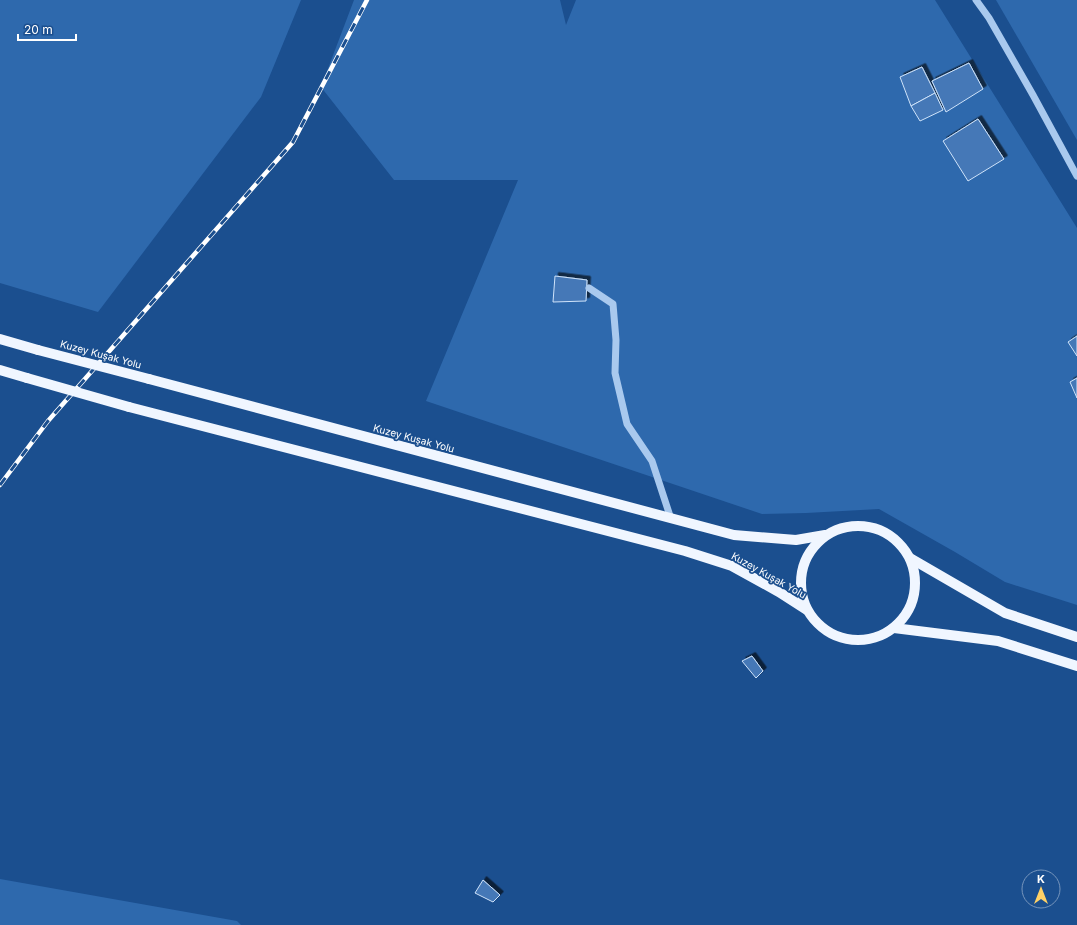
<svg xmlns="http://www.w3.org/2000/svg" width="1077" height="925" font-family="Inter,sans-serif">
<defs>
<filter id="shadow"><feDropShadow dx="3.5" dy="-3.5" stdDeviation="0" flood-color="#0009"/></filter>
</defs>
<rect width="100%" height="100%" fill="#1b4f8f"/>
<g fill="#2e69ad">
<path d="M0,0H301L261,97L98,312L0,283Z"/>
<path d="M354,0H560L566,25L576,0H935L1077,228V605L1005,582L955,552L879,509L806,513L762,514L426,401L518,180H394L321,87Z"/>
<path d="M996,0H1077V140Z"/>
<path d="M0,879L237,921L241,925H0Z"/>
</g>
<g fill="#4478b7" stroke="#cfe3fa" filter="url(#shadow)">
<path d="M969,63L983,89L946,112L932,81Z"/>
<path d="M922,67L935,93L911,106L900,77Z"/>
<path d="M935,93L943,110L920,121L911,106Z"/>
<path d="M978,119L1004,159L968,181L943,141Z"/>
<path d="M555,276L587,280L586,301L553,302Z"/>
<path d="M1077,336V356L1068,342Z"/>
<path d="M1077,378V398L1070,382Z"/>
<path d="M752,656L763,671L756,678L742,661Z"/>
<path d="M483,880L500,895L493,902L475,893Z"/>
</g>
<g fill="none" stroke-linecap="round" stroke-linejoin="round">
<g stroke="#a9c9ee" stroke-width="7">
<path d="M976,0L989,18L1033,95L1077,176"/>
<path d="M589,288L613,304L616,340L615,373L627,424L652,461L671,519"/>
</g>
<g stroke="#f0f6ff" stroke-width="10">
<path d="M0,339L38,350"/>
<path d="M0,370L27,378"/>
<path d="M149,379L734,535L796,540L825,535"/>
<path d="M129,407L685,551L732,566L779,592L807,610"/>
<circle cx="858" cy="583" r="57"/>
<path d="M910,558L1005,613L1077,637"/>
<path d="M894,628L998,641L1077,666"/>
</g>
<defs>
<path id="rail" d="M0,485L48,421L293,142L367,0"/>
</defs>
<use href="#rail" stroke="#fff" stroke-width="4.5"/>
<use href="#rail" stroke="#1b4f8f" stroke-width="3" stroke-dasharray="9" stroke-linecap="butt"/>
<g stroke="#f0f6ff" stroke-width="10">
<path d="M38,350L149,379"/>
<path d="M27,378L129,407"/>
</g>
</g>
<g text-anchor="middle" dominant-baseline="central" stroke-width="3.5" stroke-linejoin="round" paint-order="stroke">
<g font-size="10" fill="#fff" stroke="#1b4f8f">
<text transform="translate(101 354) rotate(15)">Kuzey Kuşak Yolu</text>
<text transform="translate(414 438) rotate(15)">Kuzey Kuşak Yolu</text>
<text transform="translate(769 575) rotate(29)">Kuzey Kuşak Yolu</text>
</g>
</g>
<g transform="translate(1041 889)"><circle r="19" fill="#1b4f8f" stroke="#7695bc"/>
<path d="M0-3L7 15L0 10L-7 15Z" fill="#ffd166"/>
<text y="-6" font-size="11" font-weight="bold" text-anchor="middle" fill="#ffffff">K</text>
</g>
<path d="M18 34v6h58v-6" fill="none" stroke="#ffffff" stroke-width="2"/>
<text x="24" y="34" font-size="12" fill="#ffffff" stroke="#1b4f8f" stroke-width="3" paint-order="stroke">20 m</text>
</svg>
